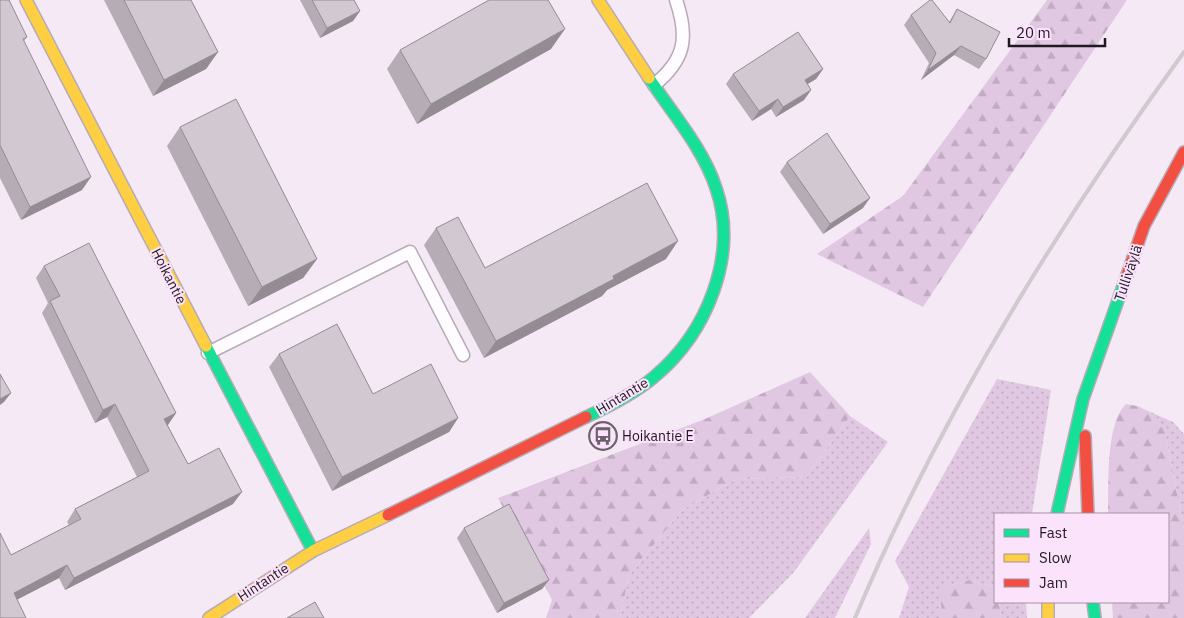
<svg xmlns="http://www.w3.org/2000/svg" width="1184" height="618" font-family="'IBM Plex Sans',sans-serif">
<defs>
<pattern id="grass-dots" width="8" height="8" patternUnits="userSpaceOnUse" patternTransform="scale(1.25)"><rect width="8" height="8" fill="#e1c8e2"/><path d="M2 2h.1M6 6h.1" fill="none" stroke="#c1abc2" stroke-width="1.8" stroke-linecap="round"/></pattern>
<pattern id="forest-firs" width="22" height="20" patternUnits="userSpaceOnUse" patternTransform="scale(1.25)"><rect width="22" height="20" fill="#e1c8e2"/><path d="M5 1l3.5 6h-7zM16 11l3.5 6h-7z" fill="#c1abc2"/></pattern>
</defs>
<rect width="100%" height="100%" fill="#f5e9f5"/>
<g fill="url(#grass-dots)">
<path d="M997,379L1051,390L1032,514H995V587L969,580L941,588L942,618H899L909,587L895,561Z"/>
<path d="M1137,406L1173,422L1184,434V529L1165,433Z"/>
<path d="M850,416L888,442L794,572L749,618H620L629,575L682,510L736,479L806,477Z"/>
<path d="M869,528L871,544L835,618H805Z"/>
<path d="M999,602H1026L1027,618H1001Z"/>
</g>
<g fill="url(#forest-firs)">
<path d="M1047,0H1127L923,307L817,254L903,196Z"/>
<path d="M810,372L850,416L806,477L736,479L682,510L629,575L620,618H546L552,600L498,498L705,419Z"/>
<path d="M1126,404L1137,406L1156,416L1165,433L1184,529V618H1113L1112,602H1168V514H1108C1109,486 1105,424 1126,404Z"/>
<path d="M969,580L995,587V602H999L1001,618H942L940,588Z"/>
</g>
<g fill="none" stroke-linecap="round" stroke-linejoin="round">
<defs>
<g id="lane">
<path d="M654,85C685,60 689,38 676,0"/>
<path d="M208,353L410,252L463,355"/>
</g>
<g id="fast">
<path d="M206,346L313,551"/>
<path d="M586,417C610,406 634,394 654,377C707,333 739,255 716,188C703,148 672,113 649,78"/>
<path d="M1057,514L1083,399L1127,275"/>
<path d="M1093,602L1095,618"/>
</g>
<g id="slow">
<path d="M26,0L206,346"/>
<path d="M598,0L649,78"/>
<path d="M1048,602V618"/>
<path d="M209,618L313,551L388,515"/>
</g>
<g id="jam">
<path d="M1127,275L1144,226L1184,152"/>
<path d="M1085,436L1088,514"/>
<path d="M388,515L586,417"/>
</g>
</defs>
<use href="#lane" stroke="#b6acb6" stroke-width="15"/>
<use href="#fast" stroke="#b6acb6" stroke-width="14"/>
<use href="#slow" stroke="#b6acb6" stroke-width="14"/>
<use href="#jam" stroke="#b6acb6" stroke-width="14"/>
<use href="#lane" stroke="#fefcfe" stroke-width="12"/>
<use href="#fast" stroke="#16e098" stroke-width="11"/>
<use href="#slow" stroke="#ffcf43" stroke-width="11"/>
<use href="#jam" stroke="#f24e42" stroke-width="11"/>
<path stroke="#cecace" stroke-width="4" d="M855,618C940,416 1055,229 1184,52"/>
</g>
<g fill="#b5acb5">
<path d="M0,0L27,37L24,41L82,190L21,220L0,178Z"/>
<path d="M104,0H191L218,52L206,69L153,96Z"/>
<path d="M300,0H354L360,11L353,21L320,38Z"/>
<path d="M957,9L986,59L979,69L954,55L921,80L929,63L904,25L911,15L949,22Z"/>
<path d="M551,49L417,124L387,69L400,50Z"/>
<path d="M823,69L816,79L807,84L811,90L804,100L776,117L771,109L752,121L726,84L733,74Z"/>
<path d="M180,127L317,259L303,278L248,306L167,146Z"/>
<path d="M787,162L863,208L823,234L780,172Z"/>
<path d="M436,228L485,268L666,259L607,290L602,296L484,358L424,245Z"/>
<path d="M44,266L176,413L167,425L188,464L233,504L65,590L59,578L17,599L0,618L11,555L69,525L67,522L75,509L137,477L107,417L95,423L42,313L48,303L36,278Z"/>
<path d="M279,354L373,394L458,418L449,432L332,491L269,367Z"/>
<path d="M464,528L549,580L542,589L497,613L457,538Z"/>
</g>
<g fill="#938c93">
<path d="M360,11L353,21L320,38L327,28Z"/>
<path d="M565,29L551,49L417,124L431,104Z"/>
<path d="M961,46L954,55L921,80L928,70Z"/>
<path d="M218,52L206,69L153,96L164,80Z"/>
<path d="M823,69L816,79L798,90L805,80Z"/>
<path d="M811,90L804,100L776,117L783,107Z"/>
<path d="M778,99L771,109L752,121L759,111Z"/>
<path d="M91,177L82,190L21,220L30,207Z"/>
<path d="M870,198L863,208L823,234L830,224Z"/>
<path d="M678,241L666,259L607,290L602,296L484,358L496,341L613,276Z"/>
<path d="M317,259L303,278L248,306L262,287Z"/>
<path d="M11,393L4,402L0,405V399Z"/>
<path d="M115,404L107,417L95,423L103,410Z"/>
<path d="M176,413L168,425L155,432L164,419Z"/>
<path d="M458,418L449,432L332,491L342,477Z"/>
<path d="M242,492L233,504L65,590L74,578Z"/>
<path d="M67,565L59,578L5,606L14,593Z"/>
<path d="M549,580L542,589L497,613L504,603Z"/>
</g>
<g fill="#d2c8d2" stroke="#938c93">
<path d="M0,0H9L27,37L23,39L91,177L30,207L0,145Z"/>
<path d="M124,0H191L218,52L164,80Z"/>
<path d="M312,0H354L360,11L327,28Z"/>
<path d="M489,0H548L565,29L431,104L400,50Z"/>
<path d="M930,0H932L950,23L957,9L1000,32L986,59L961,46L928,70L936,53L911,15Z"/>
<path d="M798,32L823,69L805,80L811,90L783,107L778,99L759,111L733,74Z"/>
<path d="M236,99L317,259L262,287L180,127Z"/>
<path d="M827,133L870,198L830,224L787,162Z"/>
<path d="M647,183L678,241L613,276L614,279L496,341L436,228L458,217L485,268Z"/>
<path d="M89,243L176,413L164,419L188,464L219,448L242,492L74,578L67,565L14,593L26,618H0V533L11,555L81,519L75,509L149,471L115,404L103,410L50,301L60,296L44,266Z"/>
<path d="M337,324L373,394L431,364L458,418L342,477L279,354Z"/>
<path d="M0,374L11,393L0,399Z"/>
<path d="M509,504L549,580L504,603L464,528Z"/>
<path d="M315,602L324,618H287Z"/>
</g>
<defs>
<symbol id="bus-ring" viewBox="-11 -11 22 22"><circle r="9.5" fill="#fae3fb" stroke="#6b626b" stroke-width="1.5"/><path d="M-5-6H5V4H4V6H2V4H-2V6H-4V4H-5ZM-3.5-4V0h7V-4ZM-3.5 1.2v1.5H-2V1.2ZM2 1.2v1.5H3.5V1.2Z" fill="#6b626b"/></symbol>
</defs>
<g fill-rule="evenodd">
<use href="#bus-ring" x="587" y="420" width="32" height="32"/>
</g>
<g text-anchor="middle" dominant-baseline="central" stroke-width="4" stroke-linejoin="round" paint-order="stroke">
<g font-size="14" fill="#211921" stroke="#fae3fb">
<text transform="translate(1128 273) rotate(-71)">Tulliväylä</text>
<text transform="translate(169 276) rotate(63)">Hoikantie</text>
<text transform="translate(622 396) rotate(-31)">Hintantie</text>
<text transform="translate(263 582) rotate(-33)">Hintantie</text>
</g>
<g font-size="14" fill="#211921" stroke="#fae3fb" text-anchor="start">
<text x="622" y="436">Hoikantie E</text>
</g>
</g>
<rect x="994" y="513" width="175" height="90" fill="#fae3fb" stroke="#a392a4"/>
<rect x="1004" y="529" width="25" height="8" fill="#16e098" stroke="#a392a4"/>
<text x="1039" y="538" font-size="15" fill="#211921">Fast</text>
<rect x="1004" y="554" width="25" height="8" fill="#ffcf43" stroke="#a392a4"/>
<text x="1039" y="563" font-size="15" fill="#211921">Slow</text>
<rect x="1004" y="579" width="25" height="8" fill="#f24e42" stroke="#a392a4"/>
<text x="1039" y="588" font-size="15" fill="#211921">Jam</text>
<path d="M1009 38v8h96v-8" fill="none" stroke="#211921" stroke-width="2.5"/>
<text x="1016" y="38" font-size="15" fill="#211921" stroke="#fae3fb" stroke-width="4" paint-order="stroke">20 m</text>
</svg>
